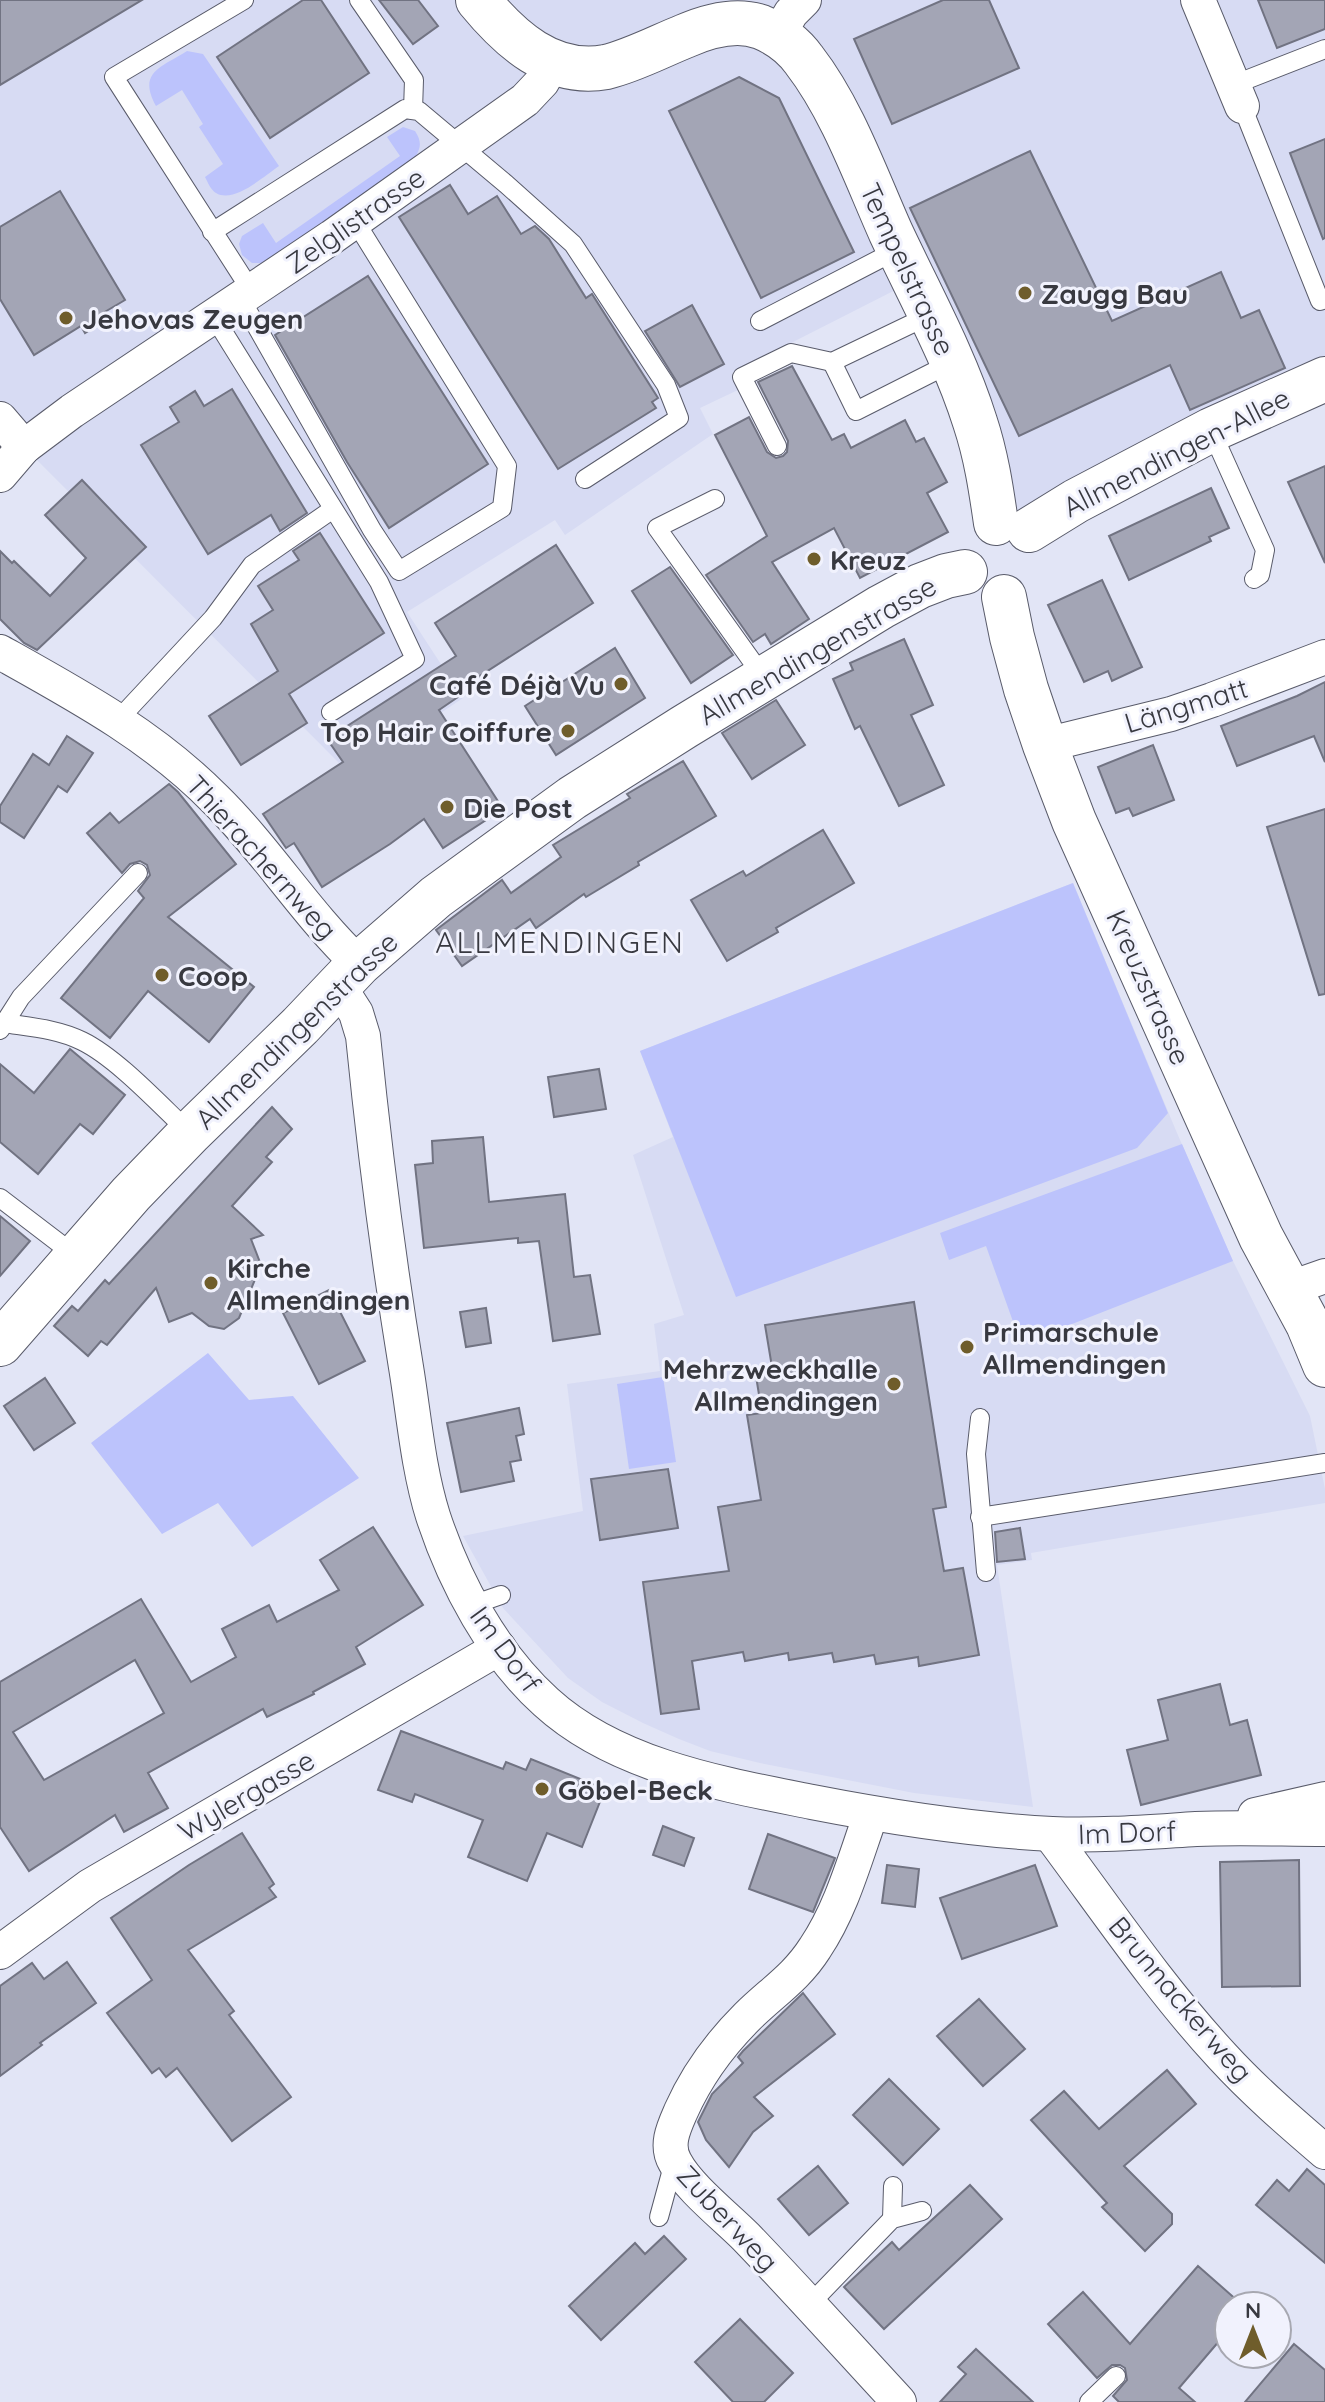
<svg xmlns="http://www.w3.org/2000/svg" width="1325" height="2402" font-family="Quicksand,sans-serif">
<rect width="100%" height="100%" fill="#e2e5f6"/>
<g fill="#d7dbf3">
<path d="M0,0H1325V379L1021,523L913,281L732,373L740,389L700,408L713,434L565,535L555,520L407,612L463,698L350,774L24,447L0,426Z"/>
<path d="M1073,883L1177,1133L1233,1261L1310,1416L1325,1489V1503L1031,1553L1032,1560L997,1565L1033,1807L914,1793L760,1763L710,1751L679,1739L643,1723L602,1702L568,1678L503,1608L463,1536L583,1511L567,1384L660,1371L654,1324L684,1315L633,1155L673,1137L640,1051Z"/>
</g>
<g fill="#bcc3fc">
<path d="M187,51L203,54L279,166C264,176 234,204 216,193C211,190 208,183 205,177L223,164L199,127L203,124L182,90L156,106C137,72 162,67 187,51Z"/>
<path d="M403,127L415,131C423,143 420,149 414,160L263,263H252L242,255L239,244L242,236L263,223L276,243L400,156L387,137Z"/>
<path d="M1073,883L1168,1113L1137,1148L736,1297L640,1051Z"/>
<path d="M1182,1144L1233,1261L1021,1344L986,1246L949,1260L940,1233Z"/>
<path d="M208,1353L249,1400L293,1396L359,1478L252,1547L218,1503L162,1534L91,1443Z"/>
<path d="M663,1377L676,1462L629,1469L617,1384Z"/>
</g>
<g fill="#a3a5b5" stroke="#717382" stroke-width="2" fill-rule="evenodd">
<path d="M0,0H142L0,85Z"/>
<path d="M303,0H321L369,73L270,138L217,57Z"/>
<path d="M379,0H418L438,26L413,44Z"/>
<path d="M943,0H989L1019,68L892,124L854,39Z"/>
<path d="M1258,0H1325V29L1277,48Z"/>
<path d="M739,77L779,98L854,252L761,298L669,111Z"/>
<path d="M1325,139V238L1323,239L1290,153Z"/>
<path d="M1030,151L1112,321L1221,272L1241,318L1259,310L1285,368L1190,410L1170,365L1019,436L910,208Z"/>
<path d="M450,185L468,214L497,196L521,234L535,226L549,239L586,298L592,294L658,398L652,402L656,408L558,469L399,217Z"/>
<path d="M60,191L125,300L103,313L107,319L85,333L81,326L34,355L0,299V227Z"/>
<path d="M368,276L488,464L389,528L347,462L275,335Z"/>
<path d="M692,305L724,364L680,387L645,331Z"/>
<path d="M792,366L832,440L844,434L851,448L905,420L916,442L924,438L947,482L927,493L948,532L860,578L834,528L772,562L809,619L771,644L765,634L753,642L706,575L767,536L715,435L749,417L767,452L776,458L783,456L787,452L788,441L758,382Z"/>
<path d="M232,389L307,513L280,531L271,515L208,554L141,445L179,422L170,407L195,391L204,406Z"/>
<path d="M1325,466V563L1288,482Z"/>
<path d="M82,480L146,547L37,650L24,643L0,619V551L12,563L14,561L50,596L86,558L45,515Z"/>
<path d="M1211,488L1229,528L1209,537L1211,541L1129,580L1109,536Z"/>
<path d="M320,533L384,633L289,694L307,723L241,765L209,716L278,671L251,624L273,610L258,586L299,560L293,551Z"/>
<path d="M556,545L593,603L455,692L458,697L439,710L503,809L443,848L424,819L390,844L322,887L294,843L286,848L263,814L343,762L327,739L456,656L435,623Z"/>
<path d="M670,567L733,655L691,683L632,591Z"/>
<path d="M1102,580L1142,667L1112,681L1108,671L1084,682L1048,605Z"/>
<path d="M904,639L933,705L911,715L944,785L899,806L860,726L855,729L833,679L853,670L850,663Z"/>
<path d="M615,648L645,698L556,755L525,706Z"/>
<path d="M1325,682V762L1314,736L1237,766L1221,726L1297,696Z"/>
<path d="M776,700L805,745L752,779L722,733Z"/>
<path d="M67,736L93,753L67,792L58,786L24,838L0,822V806L33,754L49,765Z"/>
<path d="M1153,745L1174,800L1133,816L1129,808L1116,813L1098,767Z"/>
<path d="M683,761L716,816L638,862L639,865L586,897L584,894L536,928L530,919L462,966L436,930L502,880L511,893L561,857L553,845L630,798L627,794Z"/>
<path d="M169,784L178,792L236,864L168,917L254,987L209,1042L148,991L110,1038L61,998L144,898L138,891L150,875L147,865L140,861L130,864L122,873L87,833L110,813L119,823Z"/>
<path d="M1325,809V994L1319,995L1267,827Z"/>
<path d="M823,830L854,883L776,928L778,932L727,961L691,900L743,871L746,876Z"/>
<path d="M70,1049L125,1095L93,1134L80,1124L38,1174L0,1142V1064L34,1093Z"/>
<path d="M599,1069L606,1109L554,1117L548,1077Z"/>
<path d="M272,1107L292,1129L266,1157L272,1162L232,1206L263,1235L251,1239L261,1265L239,1318L224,1329L209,1326L192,1313L169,1322L156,1288L107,1345L101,1341L88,1356L54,1326L72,1306L78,1311L105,1280L109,1284Z"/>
<path d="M483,1137L489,1202L565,1194L574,1277L590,1275L600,1334L553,1341L539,1241L518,1243V1238L424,1248L415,1165L433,1163L432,1141Z"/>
<path d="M0,1216L30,1241L0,1276Z"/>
<path d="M329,1290L365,1361L319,1384L283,1313Z"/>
<path d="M914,1302L946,1507L933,1509L944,1571L963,1568L979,1655L919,1666L918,1657L876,1664L874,1655L834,1662L832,1653L789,1660L788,1653L745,1661L743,1652L692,1661L699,1709L661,1714L643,1582L729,1571L718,1507L761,1500L747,1415L762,1413L755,1370L772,1367L765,1325Z"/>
<path d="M486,1308L491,1343L466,1347L460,1312Z"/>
<path d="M45,1378L75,1423L34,1450L4,1406Z"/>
<path d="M519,1408L524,1434L516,1436L521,1460L510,1462L514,1481L461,1492L447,1423Z"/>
<path d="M668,1469L678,1528L600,1540L591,1479Z"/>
<path d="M373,1527L423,1605L356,1647L365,1664L313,1692L314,1694L267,1717L263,1709L148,1773L168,1808L124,1832L115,1815L29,1871L0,1827V1682L141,1599L191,1682L236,1657L222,1629L269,1605L277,1622L339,1590L320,1560ZM135,1660L164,1713L44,1780L13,1732Z"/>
<path d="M1020,1528L1025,1559L997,1562L995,1532Z"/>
<path d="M1220,1684L1230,1725L1247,1720L1261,1775L1141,1805L1127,1750L1168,1740L1158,1700Z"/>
<path d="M401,1731L503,1769L506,1762L526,1770L531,1759L605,1789L582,1847L547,1833L527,1881L468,1857L483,1820L415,1794L412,1802L378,1790Z"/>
<path d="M663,1826L694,1838L684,1866L653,1855Z"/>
<path d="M242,1833L274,1884L269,1888L276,1897L188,1950L234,2011L229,2015L291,2097L232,2141L177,2068L166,2077L159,2068L152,2073L107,2013L152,1980L111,1918L189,1865Z"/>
<path d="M768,1834L835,1858L813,1912L749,1889Z"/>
<path d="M1299,1860L1300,1986L1222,1987L1220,1862Z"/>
<path d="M887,1865L919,1869L915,1907L882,1903Z"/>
<path d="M1035,1865L1057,1926L962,1959L940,1898Z"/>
<path d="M67,1962L96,2003L40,2043L42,2045L0,2076V1986L32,1963L44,1979Z"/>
<path d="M803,1993L835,2034L754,2097L773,2116L753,2132L729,2167L706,2140L698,2122L712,2094L743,2063L738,2057L743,2051Z"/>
<path d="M979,1999L1025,2049L983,2086L937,2036Z"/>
<path d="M1167,2070L1196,2104L1124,2166L1172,2214V2224L1145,2251L1102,2207L1107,2203L1031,2120L1064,2091L1099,2129Z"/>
<path d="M889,2079L939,2129L903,2165L853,2115Z"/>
<path d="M818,2166L848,2203L809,2235L778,2199Z"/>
<path d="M1307,2169L1325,2185V2263L1256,2205L1277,2180L1289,2191Z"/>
<path d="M970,2185L1002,2219L884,2329L844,2287L892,2242L899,2250Z"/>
<path d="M664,2236L686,2259L601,2340L569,2306L635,2243L645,2254Z"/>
<path d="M1198,2266L1239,2302L1235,2306H1229V2313L1218,2326L1226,2333L1179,2388L1195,2402H1119L1113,2396L1127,2380L1125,2368L1120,2365H1112L1097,2378L1048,2324L1083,2292L1130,2344Z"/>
<path d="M740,2319L793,2373L764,2402H733L695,2362Z"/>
<path d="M1294,2344L1325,2370V2402H1245Z"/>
<path d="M976,2349L1033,2402H940L966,2374L958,2367Z"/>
</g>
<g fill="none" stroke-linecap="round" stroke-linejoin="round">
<defs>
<g id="service">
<path d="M244,0L114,77L252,292"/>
<path d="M359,0L414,80L413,110"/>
<path d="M1233,85L1325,49"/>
<path d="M1242,106L1320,301L1325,299"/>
<path d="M212,232L405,109L419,111L506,184L573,244L666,385L679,418L585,479"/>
<path d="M241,299L372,530L399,571L502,508L507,466L355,221"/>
<path d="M214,317L379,582L415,659L331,712"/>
<path d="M760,321L899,249"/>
<path d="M832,362L856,411L951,363"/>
<path d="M1211,430L1265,550L1260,575L1254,579"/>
<path d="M777,446L742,377L791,353L832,362L930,315"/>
<path d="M715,499L657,528L764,678"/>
<path d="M118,720L213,618L252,565L333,509"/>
<path d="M4,1023C30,1027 58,1029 82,1041C117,1058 161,1106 190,1133"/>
<path d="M0,1030L21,997L138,873"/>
<path d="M0,1198L76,1256"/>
<path d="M980,1418L976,1454L986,1572"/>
<path d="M980,1517L1325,1463"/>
<path d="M472,1605L501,1595"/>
<path d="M659,2217L674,2162"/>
<path d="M892,2219L893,2186"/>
<path d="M809,2305L892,2219L922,2211"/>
<path d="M1089,2402L1116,2376"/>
</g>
<g id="minor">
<path d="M1198,0L1242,106"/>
<path d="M778,35L791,13L804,0"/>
<path d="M0,419L24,447"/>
<path d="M0,475L24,447L72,411L332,237L525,100L542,82L554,61"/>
<path d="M0,652C77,695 153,736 215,799C267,850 306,914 359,964"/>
<path d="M1045,745L1171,714L1212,700L1325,657"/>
<path d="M338,985L356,1013L363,1036C374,1146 388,1257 406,1367C414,1416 418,1468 433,1516C455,1583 493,1654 546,1702C616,1766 722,1784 812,1802C889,1817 974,1830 1052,1834C1101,1836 1148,1832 1196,1829C1239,1827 1282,1829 1325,1829"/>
<path d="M1288,1289L1325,1276"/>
<path d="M871,1814C855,1858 842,1908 815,1948C796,1978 771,1993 747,2017C720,2044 697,2075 681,2111C674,2127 665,2145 675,2162C688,2187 725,2216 746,2237C798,2291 848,2347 899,2402"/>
<path d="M1255,1815L1325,1799"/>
<path d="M1050,1834C1106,1909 1159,1988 1222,2056C1254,2091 1290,2122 1325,2152"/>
<path d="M0,1952L90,1886L499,1648"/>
</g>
<g id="tertiary">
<path d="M478,0C510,39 551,77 606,67C632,61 660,46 685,36C708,26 736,18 761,27C778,34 794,46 804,60C842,109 866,177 891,233C920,295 955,358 975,422C986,455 991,488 996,523"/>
<path d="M1029,530L1076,501L1211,430L1325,379"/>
<path d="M1004,597L1012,637L1026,689L1045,745L1074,821L1261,1237L1308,1324L1325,1365"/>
<path d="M0,1344L131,1194L190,1133L300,1026L359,964L436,897L572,798L684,727L881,607L920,586L946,576L965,572"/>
</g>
</defs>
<use href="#service" stroke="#595b6a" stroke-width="20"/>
<use href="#minor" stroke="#595b6a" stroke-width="36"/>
<use href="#tertiary" stroke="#595b6a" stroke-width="46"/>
<use href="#service" stroke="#fff" stroke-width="18"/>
<use href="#minor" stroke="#fff" stroke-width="34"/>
<use href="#tertiary" stroke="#fff" stroke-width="44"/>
</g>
<g fill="#6f5d2b" stroke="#f1f2fd" stroke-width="3">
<circle cx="1025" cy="293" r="8"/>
<circle cx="66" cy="318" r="8"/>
<circle cx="814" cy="559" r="8"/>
<circle cx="621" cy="684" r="8"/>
<circle cx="568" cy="731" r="8"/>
<circle cx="447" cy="807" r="8"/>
<circle cx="162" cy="975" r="8"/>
<circle cx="211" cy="1283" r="8"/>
<circle cx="967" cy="1347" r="8"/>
<circle cx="894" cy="1384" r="8"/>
<circle cx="542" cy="1789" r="8"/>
</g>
<g text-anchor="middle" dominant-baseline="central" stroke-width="6" stroke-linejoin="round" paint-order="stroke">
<g font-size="28" fill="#383940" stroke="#f1f2fd">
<text transform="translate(355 220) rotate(-35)">Zelglistrasse</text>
<text transform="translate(908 269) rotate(65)">Tempelstrasse</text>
<text transform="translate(1176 452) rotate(-27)">Allmendingen-Allee</text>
<text transform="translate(817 650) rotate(-30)">Allmendingenstrasse</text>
<text transform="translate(1186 705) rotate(-17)">Längmatt</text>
<text transform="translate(262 857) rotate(48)">Thierachernweg</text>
<text transform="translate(1149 987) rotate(66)">Kreuzstrasse</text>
<text transform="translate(296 1030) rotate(-44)">Allmendingenstrasse</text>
<text transform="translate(506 1649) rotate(54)">Im Dorf</text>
<text transform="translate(246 1795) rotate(-30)">Wylergasse</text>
<text transform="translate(1127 1832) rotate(-2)">Im Dorf</text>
<text transform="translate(1181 1999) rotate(50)">Brunnackerweg</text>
<text transform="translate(728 2218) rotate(47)">Zuberweg</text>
</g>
<g font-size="28" font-weight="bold" fill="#383940" stroke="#f1f2fd" text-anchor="start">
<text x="1041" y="293">Zaugg Bau</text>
<text x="82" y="318">Jehovas Zeugen</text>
<text x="830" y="559">Kreuz</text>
<text x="605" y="684" text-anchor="end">Café Déjà Vu</text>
<text x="552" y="731" text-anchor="end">Top Hair Coiffure</text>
<text x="463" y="807">Die Post</text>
<text x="178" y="975">Coop</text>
<text x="227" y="1267">Kirche<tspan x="227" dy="32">Allmendingen</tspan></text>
<text x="983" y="1331">Primarschule<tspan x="983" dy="32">Allmendingen</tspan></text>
<text x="878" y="1368" text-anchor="end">Mehrzweckhalle<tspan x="878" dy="32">Allmendingen</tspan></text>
<text x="558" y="1789">Göbel-Beck</text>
</g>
<g font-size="30" letter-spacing="2" fill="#383940" stroke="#f1f2fd">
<text x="560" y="942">ALLMENDINGEN</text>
</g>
</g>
<g transform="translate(1253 2330)"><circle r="38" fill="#f1f2fd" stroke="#a7a8b1" stroke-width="2"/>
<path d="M0-6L14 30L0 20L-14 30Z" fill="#6f5d2b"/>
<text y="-12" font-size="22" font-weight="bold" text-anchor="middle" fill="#383940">N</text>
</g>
</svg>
